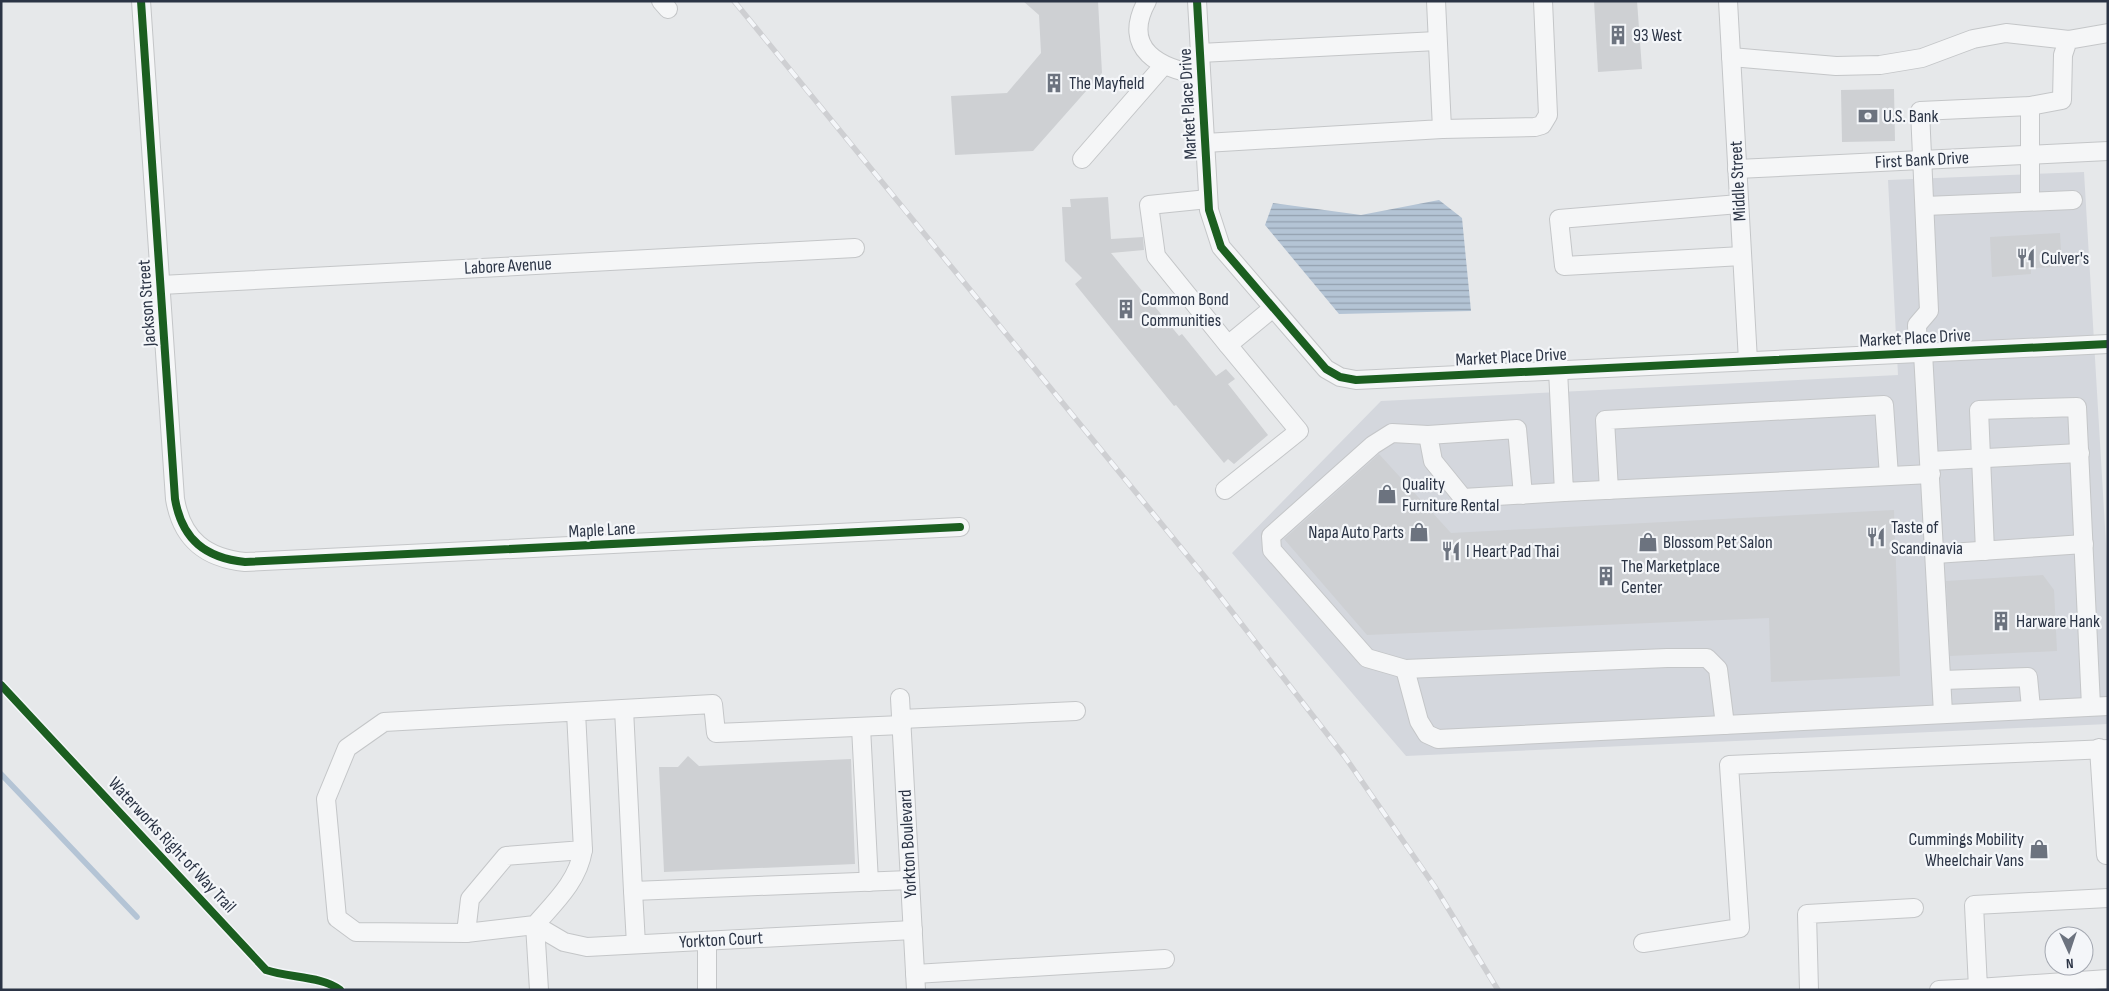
<svg xmlns="http://www.w3.org/2000/svg" width="2109" height="991" font-family="'Sofia Sans Condensed',sans-serif">
<defs>
<pattern id="water-rules" width="6" height="5" patternUnits="userSpaceOnUse" patternTransform="scale(1.25)"><rect width="6" height="5" fill="#b4c4d5"/><path d="M0 2.5h6" fill="none" stroke="#93a0af"/></pattern>
</defs>
<rect width="100%" height="100%" fill="#e6e8ea"/>
<path fill="#d4d7dd" d="M2084,172L2108,578V724L1406,756L1232,553L1381,401L1898,375L1888,180Z"/>
<path fill="url(#water-rules)" d="M1439,200L1462,218L1471,311L1339,314L1265,225L1273,203L1361,215Z"/>
<g fill="none" stroke-linecap="round" stroke-linejoin="round">
<path stroke="#b4c4d5" stroke-width="5.5" d="M1,774L137,917"/>
</g>
<g fill="#ced0d3">
<path d="M1023,1H1098L1102,73L1033,151L955,155L951,96L1007,93L1041,53L1039,15Z"/>
<path d="M1594,1H1637L1642,69L1598,72Z"/>
<path d="M1894,89L1895,141L1842,142L1841,90Z"/>
<path d="M1108,197L1111,239L1143,237L1144,250L1111,253L1179,336L1182,334L1216,376L1226,369L1235,379L1228,384L1268,435L1234,464L1228,459L1224,463L1176,405L1174,406L1075,284L1082,278L1065,261L1062,207H1071L1070,199Z"/>
<path d="M2060,233L2062,267L2031,268V274L1992,277L1990,237Z"/>
<path d="M1379,454L1451,533L1894,510L1900,676L1771,682L1769,618L1367,635L1284,539Z"/>
<path d="M2043,575L2054,590L2057,651L1950,656L1946,581Z"/>
<path d="M688,756L699,766L851,759L855,864L664,872L659,767H678Z"/>
</g>
<g fill="none" stroke-linecap="round" stroke-linejoin="round">
<defs>
<g id="minor">
<path d="M141,1L175,499C182,540 206,558 245,562L960,527"/>
<path d="M661,1L668,9"/>
<path d="M1147,1C1120,50 1161,69 1201,75"/>
<path d="M1197,1L1209,210L1221,247L1326,369L1340,377L1356,380L2108,344"/>
<path d="M1728,1L1748,361"/>
<path d="M1200,53L1437,41"/>
<path d="M1731,57L1836,66L1880,65L1922,58L1973,39L2006,33L2069,40"/>
<path d="M2030,106V201"/>
<path d="M1442,129L1535,127L1542,125L1548,115L1543,1"/>
<path d="M1205,143L1442,129L1436,1"/>
<path d="M1082,159L1163,66"/>
<path d="M1737,169L2108,151"/>
<path d="M1208,199L1149,205L1156,256L1228,345"/>
<path d="M1739,204L1559,219L1564,266L1742,256"/>
<path d="M1925,206L2073,200"/>
<path d="M161,285L855,248"/>
<path d="M1918,353L1917,325L1929,311L1920,111L2030,106L2062,100L2063,55L2068,40L2108,33"/>
<path d="M1923,353L1943,713"/>
<path d="M1558,370L1564,492L1931,474"/>
<path d="M1428,435L1392,433L1373,445L1271,536L1272,550L1367,658L1405,669L1667,658H1707L1718,669L1725,725"/>
<path d="M1930,461L2080,453"/>
<path d="M1225,490L1299,431L1228,345L1273,308"/>
<path d="M1609,490L1605,420L1884,405L1889,476"/>
<path d="M1523,495L1517,429L1428,435L1433,461L1463,498L1564,492"/>
<path d="M1985,551L1979,410L2077,407L2091,706"/>
<path d="M1935,554L2084,544"/>
<path d="M1405,669L1419,721L1427,734L1438,739L2108,706"/>
<path d="M1943,680L2028,677L2031,708"/>
<path d="M900,698L916,990"/>
<path d="M624,709L633,891L910,880"/>
<path d="M576,712L583,850L506,856L470,899L466,933L356,932L337,918L326,799L347,748L384,722L713,704L716,733L902,725"/>
<path d="M901,719L1076,711"/>
<path d="M861,727L869,882"/>
<path d="M2099,748L2106,855"/>
<path d="M633,891L636,944"/>
<path d="M2108,898L1974,905L1978,988L2108,979"/>
<path d="M535,925L564,942L587,947L913,930"/>
<path d="M535,925L539,990"/>
<path d="M466,933L535,925C555,902 578,881 583,850"/>
<path d="M707,941V990"/>
<path d="M1643,943L1740,928L1729,765L2108,749"/>
<path d="M915,974L1165,959"/>
<path d="M1809,990L1807,914L1914,908"/>
<path d="M1939,990L1978,988"/>
</g>
</defs>
<use href="#minor" stroke="#c4c6c8" stroke-width="20"/>
<use href="#minor" stroke="#f5f6f7" stroke-width="18"/>
<defs>
<path id="rail" d="M734,1L1205,577L1345,757L1435,887L1498,990"/>
</defs>
<use href="#rail" stroke="#cecfd2" stroke-width="5.5"/>
<use href="#rail" stroke="#f4f6f9" stroke-width="4" stroke-dasharray="11" stroke-linecap="butt"/>
<defs>
<g id="cycleway">
<path d="M141,1L175,499C182,540 206,558 245,562L960,527"/>
<path d="M1197,1L1209,210L1221,247L1326,369L1340,377L1356,380L2108,344"/>
<path d="M1,685L266,970C289,978 322,976 340,990"/>
</g>
</defs>
<use href="#cycleway" stroke="#f4f6f9" stroke-width="11"/>
<use href="#cycleway" stroke="#1b5e20" stroke-width="8"/>
</g>
<defs>
<symbol id="building-bare" viewBox="-9 -9 18 18"><path d="M-4-6H4V6H1V3H-1V6H-4ZM-2.5-4.3h1.7v1.8h-1.7ZM.8-4.3h1.7v1.8H.8ZM-2.5-1h1.7V.8h-1.7ZM.8-1h1.7V.8H.8Z" fill="#6c737f" stroke="#f4f6f9" stroke-width="2.5" paint-order="stroke"/></symbol>
<symbol id="bank-bare" viewBox="-9 -9 18 18"><path d="M-6-4H6V4H-6ZM0-2.3a2.3 2.3 0 1 0 0 4.6a2.3 2.3 0 1 0 0-4.6Z" fill="#6c737f" stroke="#f4f6f9" stroke-width="2.5" paint-order="stroke"/></symbol>
<symbol id="restaurant-bare" viewBox="-9 -9 18 18"><path d="M-5-6h1v4h1v-4h1v4h1v-4h1v5L-1.5 .5V6h-2V.5L-5-1ZM5-6V6H3V1.5H1.5Q1.5-4 5-6Z" fill="#6c737f" stroke="#f4f6f9" stroke-width="2.5" paint-order="stroke"/></symbol>
<symbol id="shop-bare" viewBox="-9 -9 18 18"><path d="M-5-2.5h2.3a2.7 3.5 0 0 1 5.4 0H5L5.5 6h-11ZM-1.5-2.5h3a1.5 2.3 0 0 0-3 0Z" fill="#6c737f" stroke="#f4f6f9" stroke-width="2.5" paint-order="stroke"/></symbol>
</defs>
<g fill-rule="evenodd">
<use href="#building-bare" x="1604" y="21" width="28" height="28"/>
<use href="#building-bare" x="1040" y="69" width="28" height="28"/>
<use href="#bank-bare" x="1854" y="102" width="28" height="28"/>
<use href="#restaurant-bare" x="2012" y="244" width="28" height="28"/>
<use href="#building-bare" x="1112" y="295" width="28" height="28"/>
<use href="#shop-bare" x="1373" y="480" width="28" height="28"/>
<use href="#shop-bare" x="1405" y="518" width="28" height="28"/>
<use href="#restaurant-bare" x="1862" y="523" width="28" height="28"/>
<use href="#shop-bare" x="1634" y="528" width="28" height="28"/>
<use href="#restaurant-bare" x="1437" y="537" width="28" height="28"/>
<use href="#building-bare" x="1592" y="562" width="28" height="28"/>
<use href="#building-bare" x="1987" y="607" width="28" height="28"/>
<use href="#shop-bare" x="2025" y="835" width="28" height="28"/>
</g>
<g text-anchor="middle" dominant-baseline="central" stroke-width="4.5" stroke-linejoin="round" paint-order="stroke">
<g font-size="18" fill="#2b3445" stroke="#f4f6f9" text-anchor="start">
<text x="1633" y="35">93 West</text>
<text x="1069" y="83">The Mayfield</text>
<text x="1883" y="116">U.S. Bank</text>
<text x="2041" y="258">Culver's</text>
<text x="1141" y="299">Common Bond<tspan x="1141" dy="21">Communities</tspan></text>
<text x="1402" y="484">Quality<tspan x="1402" dy="21">Furniture Rental</tspan></text>
<text x="1891" y="527">Taste of<tspan x="1891" dy="21">Scandinavia</tspan></text>
<text x="1404" y="532" text-anchor="end">Napa Auto Parts</text>
<text x="1663" y="542">Blossom Pet Salon</text>
<text x="1466" y="551">I Heart Pad Thai</text>
<text x="1621" y="566">The Marketplace<tspan x="1621" dy="21">Center</tspan></text>
<text x="2016" y="621">Harware Hank</text>
<text x="2024" y="839" text-anchor="end">Cummings Mobility<tspan x="2024" dy="21">Wheelchair Vans</tspan></text>
</g>
<g font-size="18" fill="#2b3445" stroke="#f4f6f9">
<text transform="translate(1188 104) rotate(-93)">Market Place Drive</text>
<text transform="translate(1922 160) rotate(-3)">First Bank Drive</text>
<text transform="translate(1738 181) rotate(-93)">Middle Street</text>
<text transform="translate(508 266) rotate(-3)">Labore Avenue</text>
<text transform="translate(147 303) rotate(-94)">Jackson Street</text>
<text transform="translate(1915 338) rotate(-3)">Market Place Drive</text>
<text transform="translate(1511 357) rotate(-3)">Market Place Drive</text>
<text transform="translate(602 530) rotate(-3)">Maple Lane</text>
<text transform="translate(908 844) rotate(-93)">Yorkton Boulevard</text>
<text transform="translate(172 845) rotate(47)">Waterworks Right of Way Trail</text>
<text transform="translate(721 940) rotate(-3)">Yorkton Court</text>
</g>
</g>
<rect width="2109" height="991" fill="none" stroke="#2b3445" stroke-width="5"/>
<g transform="translate(2069 951) rotate(177)"><circle r="24" fill="#f4f6f9" stroke="#a4a8b1"/>
<path d="M0-4L9 19L0 12L-9 19Z" fill="#6c737f"/>
<text y="-8" font-size="14" font-weight="bold" text-anchor="middle" fill="#2b3445">N</text>
</g>
</svg>
